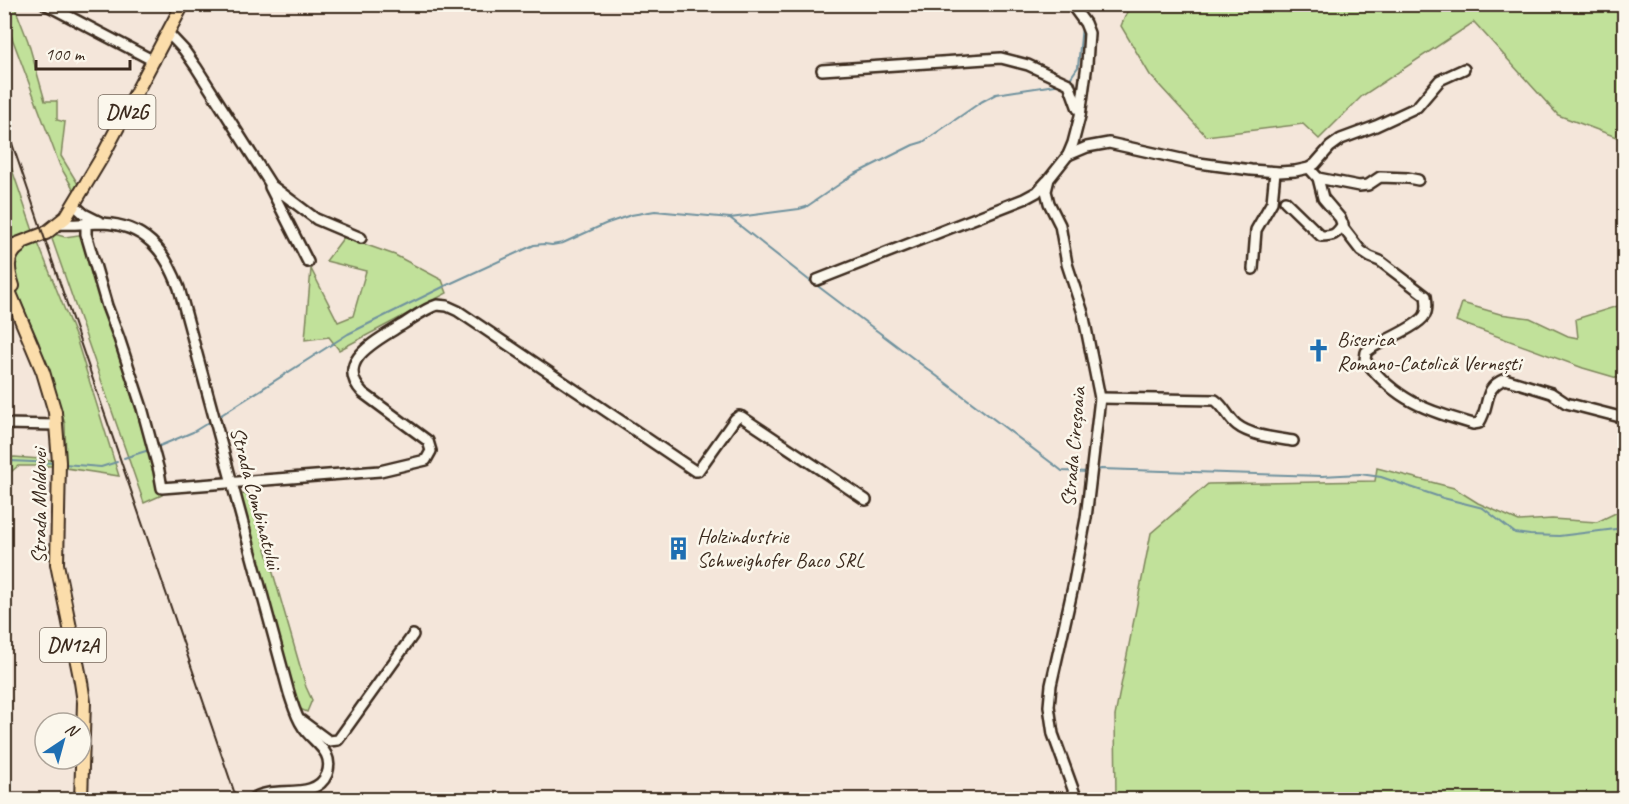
<svg xmlns="http://www.w3.org/2000/svg" width="1629" height="804" font-family="Caveat,sans-serif">
<rect width="100%" height="100%" fill="#f4e6da"/>
<filter id="ink" filterUnits="userSpaceOnUse"><feTurbulence type="fractalNoise" baseFrequency=".0167" numOctaves="2"/><feDisplacementMap in="SourceGraphic" scale="12" xChannelSelector="R" yChannelSelector="G"/><feConvolveMatrix kernelMatrix="1 2 1 2 8 2 1 2 1" color-interpolation-filters="sRGB"/></filter>
<g filter="url(#ink)">
<g fill="#c1e19a" stroke="#7e865c" stroke-width="1.5">
<path d="M4,5H14L28,41L45,101H57V120L65,122L61,156L78,184L74,190L60,166L5,19Z"/>
<path d="M1130,5H1624V140L1558,115L1474,22L1362,96L1319,139L1303,124L1206,136L1150,75L1121,26Z"/>
<path d="M4,146L32,228L76,338L119,476L66,468L65,424L39,343L5,266Z"/>
<path d="M54,234L65,237L85,234L87,250L162,495L144,503L52,239Z"/>
<path d="M344,237L395,255L442,280L447,293L339,350L329,337L305,340L311,269L338,322L353,316L366,271L326,261Z"/>
<path d="M1462,303L1500,314L1530,318L1568,336L1578,338L1576,319L1624,304V380L1583,368L1456,321Z"/>
<path d="M14,457L53,460L52,466H18L5,477V459Z"/>
<path d="M1377,468L1454,488L1478,503L1519,521L1552,519L1597,522L1624,509V799H1116L1115,716L1151,533L1208,484L1375,481Z"/>
<path d="M241,494L253,495L256,514L306,687L312,700L307,712L298,708L290,710L230,499Z"/>
</g>
<g fill="none" stroke-linecap="round" stroke-linejoin="round">
<g stroke="#6f929e" stroke-width="2">
<path d="M1083,14V4"/>
<path d="M1069,80L1078,67L1082,26"/>
<path d="M730,218L810,281"/>
<path d="M815,284L1057,467L1062,471L1089,472"/>
<path d="M218,417L348,334L445,286L534,245L544,244L552,245L563,243L605,224L631,215L655,211L730,218L799,209L806,207L853,175L913,145L923,142L981,102L996,94L1062,84"/>
<path d="M157,447L193,432L211,421"/>
<path d="M124,458L149,450"/>
<path d="M64,464L101,467L117,462"/>
<path d="M4,467L10,461L56,463"/>
<path d="M1095,471L1101,469L1322,476L1360,474L1381,477L1443,498L1483,508L1515,533L1530,535L1559,536L1624,528"/>
</g>
<defs>
<g id="minor">
<path d="M45,4L154,61"/>
<path d="M1071,4L1085,23L1089,33L1087,64L1080,116L1073,143L1068,155L1049,179L1046,191L1049,203L1060,225L1067,264L1083,313L1100,398L1086,518L1073,587L1051,685L1049,706L1053,734L1077,800"/>
<path d="M168,33L184,50L196,67L271,185L316,219L361,238"/>
<path d="M822,70L1001,58L1028,65L1069,84L1078,109"/>
<path d="M1068,155L1087,147L1109,143L1199,163L1251,170L1279,172L1295,171L1309,168L1315,164L1330,147L1341,139L1376,126L1417,107L1440,80L1464,69"/>
<path d="M1309,168L1318,178L1323,198L1340,218L1344,229L1361,251L1370,257L1380,261L1426,296C1427,302 1428,309 1425,315C1419,326 1385,340 1373,347L1366,352L1365,360C1396,401 1426,410 1473,424L1479,423C1491,405 1482,388 1505,379L1551,393L1566,403L1624,418"/>
<path d="M1318,178L1359,186L1368,185L1380,177L1408,178L1418,180"/>
<path d="M270,187L308,262"/>
<path d="M1285,201L1321,236C1333,236 1336,235 1343,224"/>
<path d="M74,205L84,214L100,222"/>
<path d="M86,223V234L107,306L119,338L142,408L159,471L162,488L380,471L426,460L431,451L428,441L363,393C333,361 377,341 400,326C412,319 424,309 437,305L447,306L458,311L695,471H698L735,419L739,416L742,417L866,500"/>
<path d="M59,224C73,225 87,223 102,223C145,225 165,250 179,288L289,693C293,705 296,717 303,727C313,743 335,751 327,774C315,803 271,783 251,800"/>
<path d="M1253,269L1256,230L1272,202L1275,172"/>
<path d="M817,280L1024,199L1037,192L1047,181"/>
<path d="M1100,398L1215,400C1225,407 1228,418 1237,425C1251,436 1276,438 1293,441"/>
<path d="M4,424L57,425"/>
<path d="M302,721L329,741L338,740L413,635"/>
</g>
<g id="major">
<path d="M4,249L46,233L66,217L102,157L183,4"/>
<path d="M4,279L43,372L55,412L59,462L57,564L81,682L84,702L81,800"/>
<path d="M13,286C8,271 5,256 20,246"/>
</g>
</defs>
<use href="#minor" stroke="#3b2a1e" stroke-width="14"/>
<use href="#major" stroke="#3b2a1e" stroke-width="16"/>
<use href="#minor" stroke="#fbf7ec" stroke-width="9"/>
<use href="#major" stroke="#fbddab" stroke-width="12"/>
<path stroke="#3b2a1e" stroke-width="2" d="M4,120L237,800"/>
</g>
</g>
<defs>
<symbol id="church-bare" viewBox="-9 -9 18 18"><path d="M-1.2-6h2.4v3.5h3.3v2.4h-3.3V6h-2.4V-.1h-3.3v-2.4h3.3Z" fill="#1f6fb2" stroke="#fbf7ec" stroke-width="2.5" paint-order="stroke"/></symbol>
<symbol id="building-bare" viewBox="-9 -9 18 18"><path d="M-4-6H4V6H1V3H-1V6H-4ZM-2.5-4.3h1.7v1.8h-1.7ZM.8-4.3h1.7v1.8H.8ZM-2.5-1h1.7V.8h-1.7ZM.8-1h1.7V.8H.8Z" fill="#1f6fb2" stroke="#fbf7ec" stroke-width="2.5" paint-order="stroke"/></symbol>
</defs>
<g fill-rule="evenodd">
<use href="#church-bare" x="1302" y="334" width="33" height="33"/>
<use href="#building-bare" x="662" y="532" width="33" height="33"/>
</g>
<g text-anchor="middle" dominant-baseline="central" stroke-width="5" stroke-linejoin="round" paint-order="stroke">
<g fill="#fbf7ec" stroke="#75685c" stroke-width="1.5">
<rect x="98.5" y="95" width="57" height="34" rx="4.5"/>
<rect x="40" y="628" width="66" height="34" rx="4.5"/>
</g>
<g font-size="20" font-weight="bold" fill="#3b2a1e">
<text x="127" y="112">DN2G</text>
<text x="73" y="645">DN12A</text>
</g>
<g font-size="21" fill="#3b2a1e" stroke="#fbf7ec" text-anchor="start">
<text x="1337" y="339">Biserica<tspan x="1337" dy="24">Romano-Catolică Vernești</tspan></text>
<text x="697" y="536">Holzindustrie<tspan x="697" dy="24">Schweighofer Baco SRL</tspan></text>
</g>
<g font-size="21" fill="#3b2a1e" stroke="#fbf7ec">
<text transform="translate(1073 447) rotate(-85)">Strada Cireșoaia</text>
<text transform="translate(256 498) rotate(75)">Strada Combinatului</text>
<text transform="translate(39 506) rotate(-90)">Strada Moldovei</text>
</g>
</g>
<rect width="1629" height="804" fill="none" stroke="#fbf7ec" stroke-width="24"/>
<rect x="12" y="12" width="1605" height="780" fill="none" stroke="#3b2a1e" stroke-width="2" filter="url(#ink)"/>
<g transform="translate(63 741) rotate(36)"><circle r="28" fill="#fbf7ec" stroke="#aea59a" stroke-width="1.5"/>
<path d="M0-4.5L10 22L0 15L-10 22Z" fill="#1f6fb2"/>
<text y="-9" font-size="16" font-weight="bold" text-anchor="middle" fill="#3b2a1e">N</text>
</g>
<path d="M36 60v9h94v-9" fill="none" stroke="#3b2a1e" stroke-width="3"/>
<text x="45" y="60" font-size="18" fill="#3b2a1e" stroke="#fbf7ec" stroke-width="4.5" paint-order="stroke">100 m</text>
</svg>
